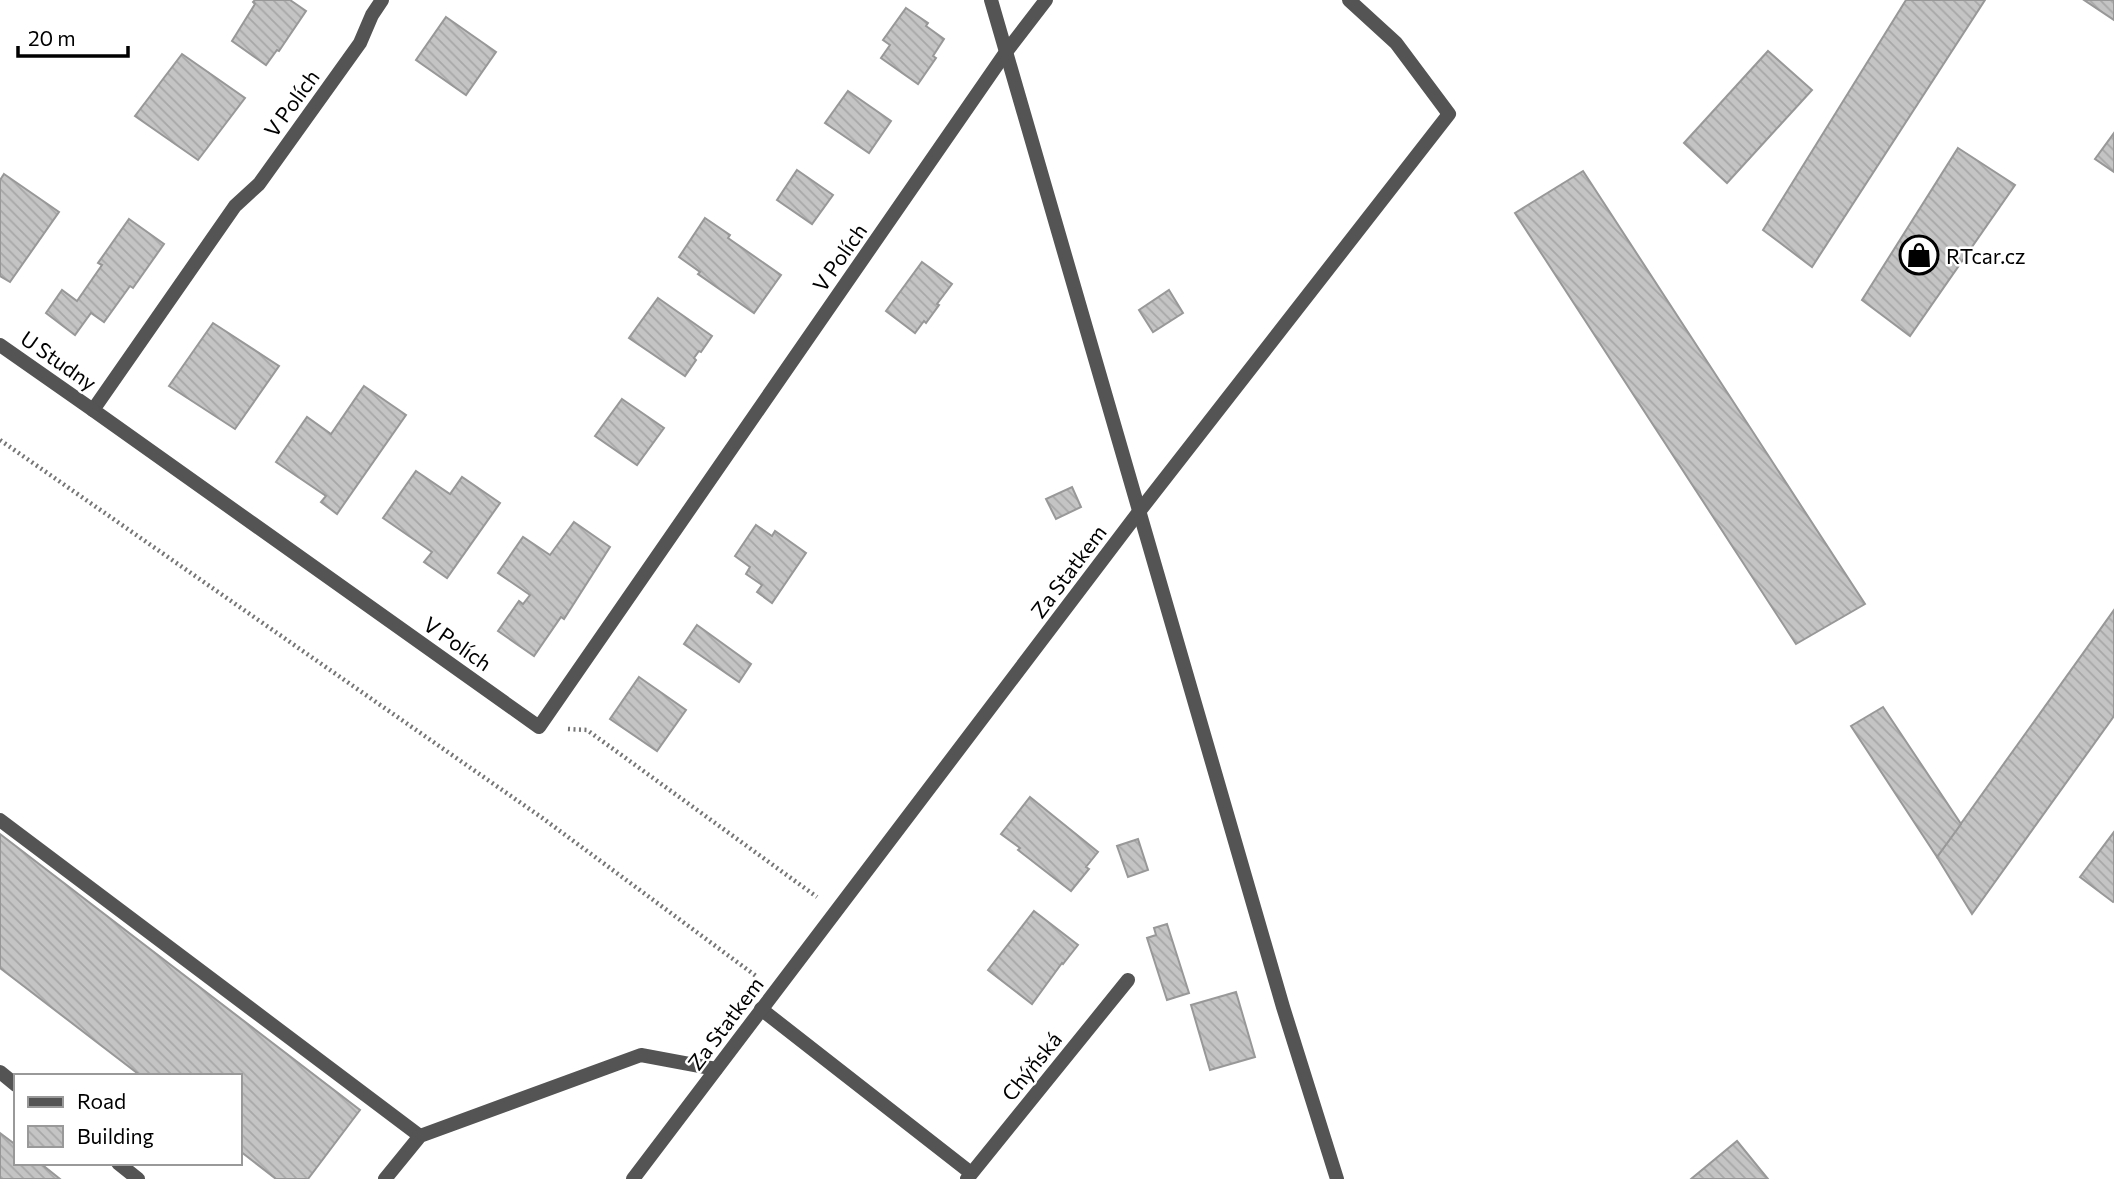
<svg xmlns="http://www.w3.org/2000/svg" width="2114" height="1179" font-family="Commissioner,sans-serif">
<defs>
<pattern id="building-back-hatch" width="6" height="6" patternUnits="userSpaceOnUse" patternTransform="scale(1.75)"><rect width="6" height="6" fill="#c4c4c4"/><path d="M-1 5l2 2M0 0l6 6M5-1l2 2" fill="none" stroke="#a7a7a7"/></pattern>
</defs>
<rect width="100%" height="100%" fill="#fff"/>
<g fill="url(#building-back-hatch)" stroke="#989898" stroke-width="2">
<path d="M255,0H290L306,11L279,51L277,50L266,65L232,41L255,4L253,2Z"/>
<path d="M1906,0H1985L1812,267L1763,230Z"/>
<path d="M2084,0H2114V20Z"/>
<path d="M906,8L928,23L926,26L944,39L933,56L936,58L918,84L881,58L890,45L883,40Z"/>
<path d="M446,17L496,52L466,95L416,60Z"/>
<path d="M1768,51L1812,90L1727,183L1684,143Z"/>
<path d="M182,54L245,98L198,160L135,116Z"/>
<path d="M848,91L891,121L869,153L825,123Z"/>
<path d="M2114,133V172L2095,159Z"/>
<path d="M1958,148L2015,185L1910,336L1862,300Z"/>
<path d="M797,170L833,195L812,224L777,200Z"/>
<path d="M1583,171L1865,604L1796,644L1515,213Z"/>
<path d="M4,174L59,212L10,282L0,276V180Z"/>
<path d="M705,218L730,235L728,238L781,275L754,313L698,274L700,272L679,257Z"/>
<path d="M129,219L164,244L133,288L130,286L104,322L91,313L75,335L46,313L62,290L77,301L102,265L98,263Z"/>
<path d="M922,262L952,284L937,304L939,305L926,323L924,321L915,333L886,311Z"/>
<path d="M1169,290L1183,313L1153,332L1139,310Z"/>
<path d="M658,298L712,336L701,352L699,351L694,358L696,360L685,376L629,338Z"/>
<path d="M213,323L279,366L235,429L169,386Z"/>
<path d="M364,386L406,415L337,514L321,502L326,496L276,462L307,417L331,434Z"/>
<path d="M622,399L664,428L637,465L595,436Z"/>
<path d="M416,471L450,494L462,477L500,503L447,578L424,562L432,552L383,518Z"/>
<path d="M1072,487L1081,507L1056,519L1046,499Z"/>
<path d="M574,522L610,547L564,619L561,617L534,656L498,631L519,601L523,604L530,595L498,573L523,537L550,555Z"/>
<path d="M756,525L772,536L775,531L806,553L772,603L757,592L762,585L746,574L750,567L735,556Z"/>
<path d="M2114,610V716L1972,914L1937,857Z"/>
<path d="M697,625L751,664L739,682L684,644Z"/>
<path d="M639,677L686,710L657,751L610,719Z"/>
<path d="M1883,707L1961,824L1937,857L1851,726Z"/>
<path d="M1030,797L1098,852L1086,867L1089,869L1071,891L1018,850L1020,848L1001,834Z"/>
<path d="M2114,832V901L2113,902L2080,877Z"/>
<path d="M0,834L360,1110L308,1179H276L240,1151V1076H141L0,968Z"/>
<path d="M1138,839L1148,870L1128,877L1117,846Z"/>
<path d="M1034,911L1078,945L1063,964L1062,963L1032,1004L988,970Z"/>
<path d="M1167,924L1189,993L1167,1000L1147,938L1156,935L1154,928Z"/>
<path d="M1236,992L1255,1057L1210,1070L1191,1005Z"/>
<path d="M0,1133L16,1145V1163H40L60,1179H0Z"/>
<path d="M1737,1141L1768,1179H1691Z"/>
</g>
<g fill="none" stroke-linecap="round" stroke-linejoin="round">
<g stroke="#767676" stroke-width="4.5" stroke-dasharray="2 3.5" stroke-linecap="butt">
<path d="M0,440L541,817L756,976"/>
<path d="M568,729L587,730L817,897"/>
</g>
<g stroke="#545454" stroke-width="14">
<path d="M0,820L420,1136"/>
<path d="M0,1072L16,1085"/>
<path d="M118,1163L138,1179"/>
<path d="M385,1179L420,1136L641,1055L716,1069"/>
</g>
<g stroke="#545454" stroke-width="14">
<path d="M382,0L372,15L360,43L259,184L235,206L93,410L539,727L1006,52L1046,0"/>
<path d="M991,0L1283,1007L1337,1179"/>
<path d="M0,345L93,410"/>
<path d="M761,1009L971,1173"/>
<path d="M633,1179L1138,513L1449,114L1396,43L1349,0"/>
<path d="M967,1179L1128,980"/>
</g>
</g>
<defs>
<symbol id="shop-ring" viewBox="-11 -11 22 22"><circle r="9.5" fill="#fff" stroke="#000" stroke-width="1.5"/><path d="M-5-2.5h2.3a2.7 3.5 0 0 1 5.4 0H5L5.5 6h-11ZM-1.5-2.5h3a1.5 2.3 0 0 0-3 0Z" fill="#000"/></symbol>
</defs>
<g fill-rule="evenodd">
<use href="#shop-ring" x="1897" y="233" width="44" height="44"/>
</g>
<g text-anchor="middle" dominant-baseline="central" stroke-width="5" stroke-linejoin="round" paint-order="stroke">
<g font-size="21" fill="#000" stroke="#fff">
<text transform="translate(291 103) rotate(-54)">V Polích</text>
<text transform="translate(839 257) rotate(-55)">V Polích</text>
<text transform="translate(59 360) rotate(35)">U Studny</text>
<text transform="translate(1068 571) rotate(-53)">Za Statkem</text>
<text transform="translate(458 643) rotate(35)">V Polích</text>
<text transform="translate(725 1023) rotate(-53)">Za Statkem</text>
<text transform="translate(1031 1066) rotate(-51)">Chýňská</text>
</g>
<g font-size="21" fill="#000" stroke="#fff" text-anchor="start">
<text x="1946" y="255">RTcar.cz</text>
</g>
</g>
<rect x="14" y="1074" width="228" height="91" fill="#ffffff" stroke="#999999" stroke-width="2"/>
<rect x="28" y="1097" width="35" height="10" fill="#545454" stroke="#999999" stroke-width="2"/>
<text x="77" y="1109" font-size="21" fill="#000000">Road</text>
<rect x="28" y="1126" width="35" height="21" fill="url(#building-back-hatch)" stroke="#999999" stroke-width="2"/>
<text x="77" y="1144" font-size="21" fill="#000000">Building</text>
<path d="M18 46v10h110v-10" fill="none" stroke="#000000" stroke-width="3.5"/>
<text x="28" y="46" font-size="21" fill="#000000" stroke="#ffffff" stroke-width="5" paint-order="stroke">20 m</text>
</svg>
